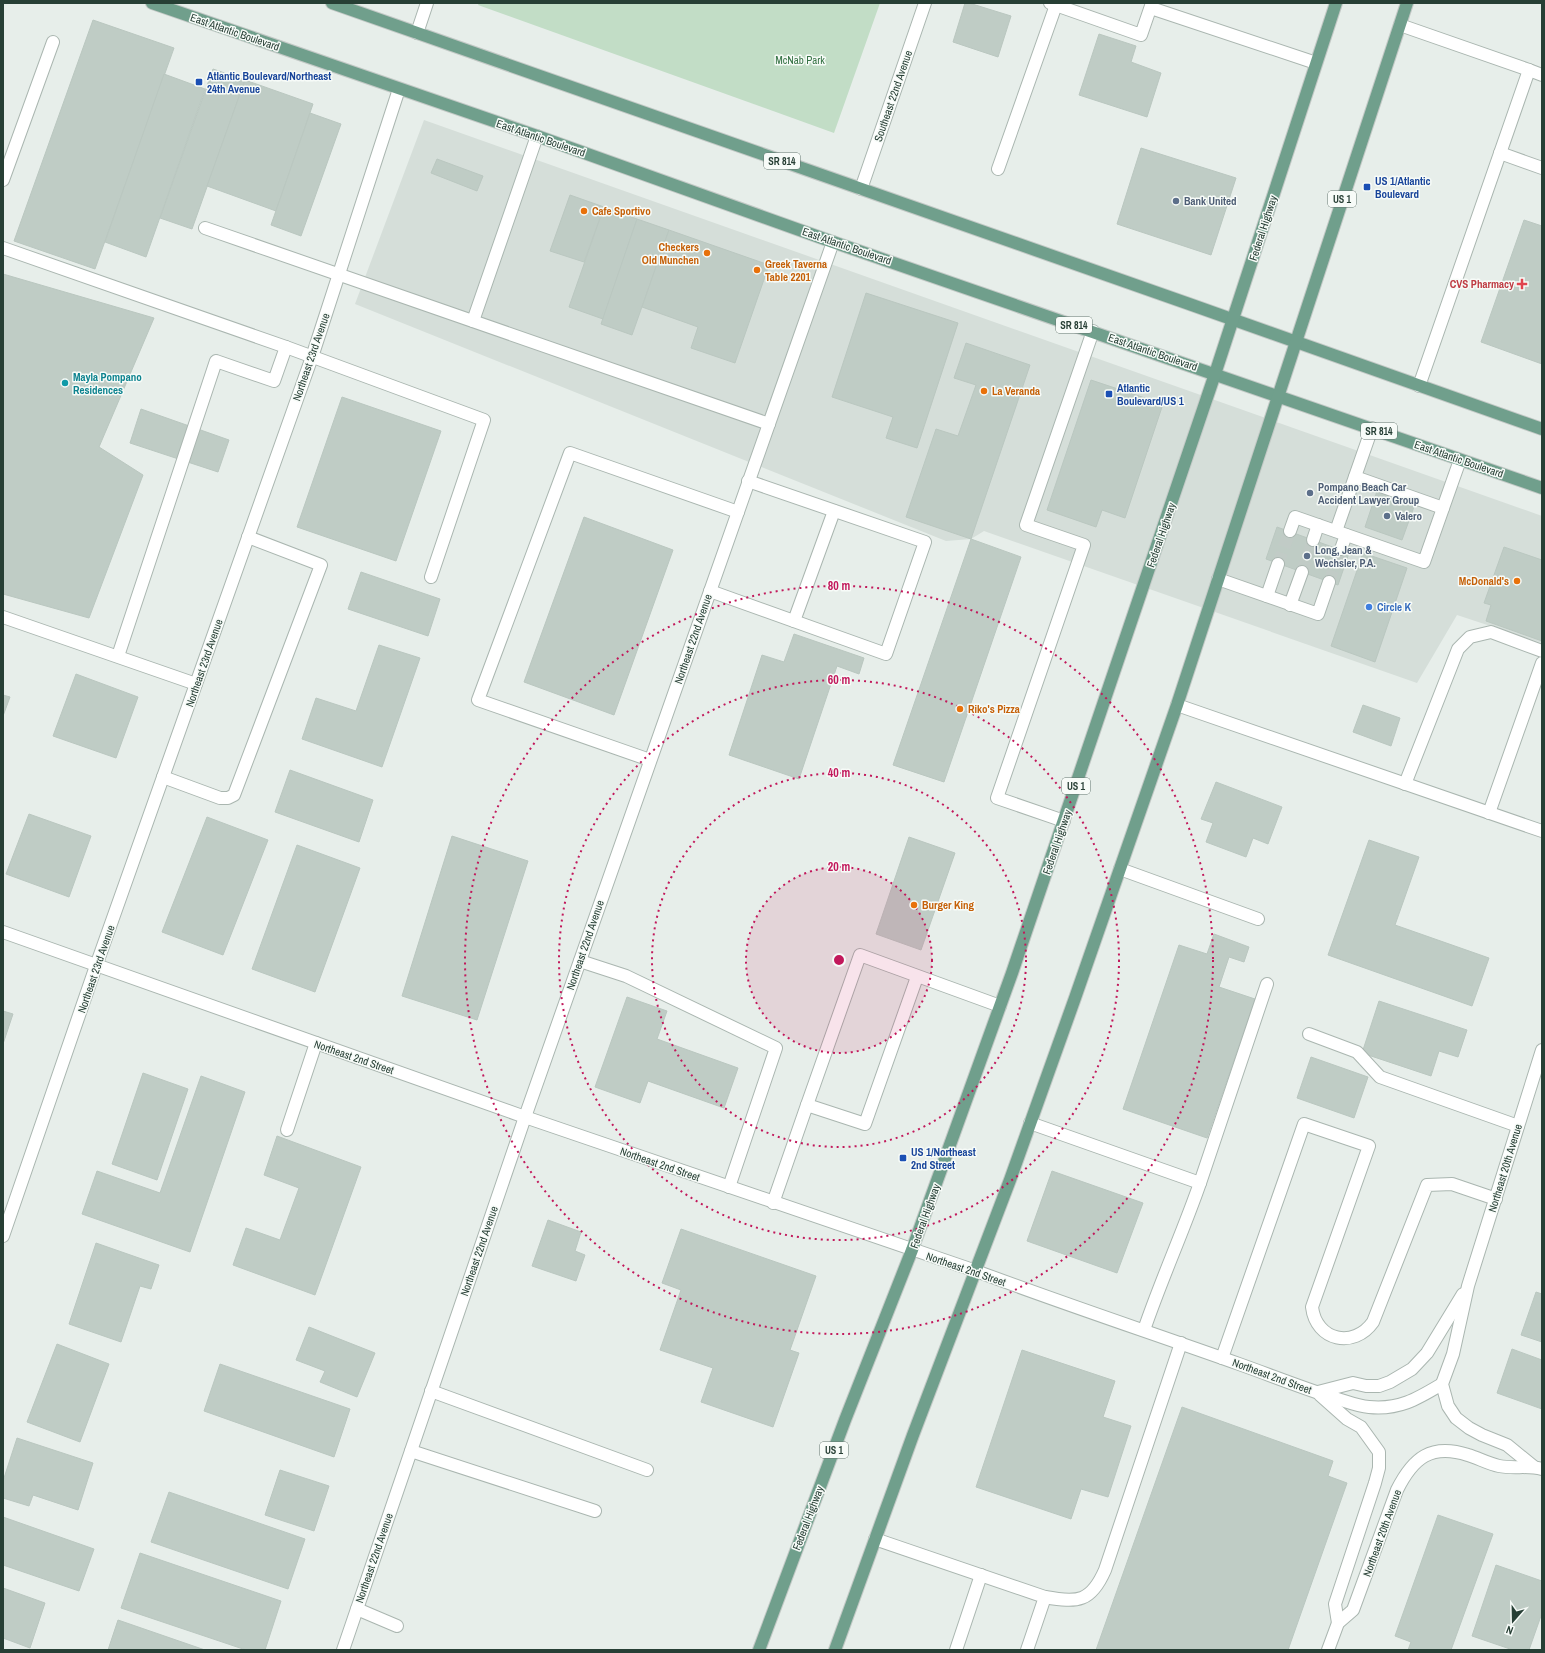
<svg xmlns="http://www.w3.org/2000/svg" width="1545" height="1653" font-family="'Archivo Narrow',sans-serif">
<rect width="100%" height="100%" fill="#e7eeea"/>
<path fill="#d5ded9" d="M424,120L1542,516V643L1457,615L1417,683L984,531L971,539L946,541L355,304Z"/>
<path fill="#c2ddc6" d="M479,3H880L834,133L478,5Z"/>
<g fill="#bfccc5" stroke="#bac7c0">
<path d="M965,3H969L1011,16L998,57L953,42Z"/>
<path d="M93,20L174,48L95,269L14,241Z"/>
<path d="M1099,34L1136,46L1131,62L1161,73L1147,117L1079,95Z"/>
<path d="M213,69L245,80L192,229L160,218Z"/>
<path d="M164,74L205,89L146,257L105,242Z"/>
<path d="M245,80L313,104L276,211L207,186Z"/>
<path d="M310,113L341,124L301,236L271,225Z"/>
<path d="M1141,148L1236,178L1211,255L1117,224Z"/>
<path d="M437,159L483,176L477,191L431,173Z"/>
<path d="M570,195L604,207L584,262L550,251Z"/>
<path d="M604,207L637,219L603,319L569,307Z"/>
<path d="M637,219L669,230L632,335L601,324Z"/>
<path d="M1524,220L1542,226V364L1481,342Z"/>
<path d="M669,230L769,265L735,363L691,348L698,327L642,307Z"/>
<path d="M3,274L154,318L99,447L143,475L89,618L3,594Z"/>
<path d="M866,293L958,323L917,448L886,438L893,417L832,397Z"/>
<path d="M966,343L1030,365L971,539L906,517L936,429L958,436L976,385L954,378Z"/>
<path d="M1091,380L1163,404L1125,518L1102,510L1096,527L1047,510Z"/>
<path d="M342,397L441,431L396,561L297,527Z"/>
<path d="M141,409L229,440L218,472L130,443Z"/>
<path d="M1377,491L1415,504L1402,540L1365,527Z"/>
<path d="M584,517L673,550L614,715L524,682Z"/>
<path d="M1277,527L1349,553L1338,585L1266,559Z"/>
<path d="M971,539L1021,557L944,782L893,765Z"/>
<path d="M1504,547L1542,560V641L1486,621L1491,605L1484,603Z"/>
<path d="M1363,553L1407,568L1375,662L1331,646Z"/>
<path d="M361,572L440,599L428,636L348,609Z"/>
<path d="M794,634L864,658L859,674L837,666L799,779L729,755L762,655L784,662Z"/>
<path d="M379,645L420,658L382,767L302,739L316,698L356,711Z"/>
<path d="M76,674L138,697L116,758L53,736Z"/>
<path d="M3,695L10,697L3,716Z"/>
<path d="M1363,705L1400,718L1391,746L1353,732Z"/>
<path d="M290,770L373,800L359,842L275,812Z"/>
<path d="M1216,782L1282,807L1268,844L1253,838L1246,857L1206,842L1213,823L1201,819Z"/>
<path d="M29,814L91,836L69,897L6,874Z"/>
<path d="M207,817L268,840L223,955L162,932Z"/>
<path d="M452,836L528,861L477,1020L402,996Z"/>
<path d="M909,837L955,853L921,950L876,934Z"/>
<path d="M1369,840L1419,857L1395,925L1489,958L1472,1006L1328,955Z"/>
<path d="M297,845L360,868L315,992L252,969Z"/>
<path d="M1214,934L1249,947L1244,962L1229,957L1219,987L1255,999L1207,1138L1123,1109L1179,945L1207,954Z"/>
<path d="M627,997L667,1011L657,1039L738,1068L724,1108L648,1081L640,1103L595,1087Z"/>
<path d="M1379,1001L1467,1030L1458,1057L1439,1051L1431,1076L1362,1053Z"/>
<path d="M3,1011L13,1014L3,1044Z"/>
<path d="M1311,1057L1368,1077L1354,1118L1297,1098Z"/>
<path d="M143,1073L188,1089L157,1180L112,1164Z"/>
<path d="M201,1076L245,1092L190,1252L82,1214L97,1171L160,1193Z"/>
<path d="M277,1136L361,1167L315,1295L233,1265L246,1228L280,1240L299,1188L264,1175Z"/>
<path d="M1052,1171L1143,1203L1117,1273L1027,1241Z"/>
<path d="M548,1220L581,1232L575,1251L585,1255L576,1281L532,1266Z"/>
<path d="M681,1229L816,1276L790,1350L799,1353L773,1427L701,1402L713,1368L660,1350L681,1290L662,1283Z"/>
<path d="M96,1243L159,1265L151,1289L140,1286L121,1342L69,1324Z"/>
<path d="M1536,1292L1542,1294V1342L1521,1335Z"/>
<path d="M309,1327L375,1353L357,1397L320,1382L325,1371L296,1360Z"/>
<path d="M57,1344L109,1364L80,1442L27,1422Z"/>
<path d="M1512,1349L1542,1360V1409L1497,1393Z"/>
<path d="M1022,1350L1115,1381L1103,1417L1131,1426L1108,1497L1081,1489L1071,1519L976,1487Z"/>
<path d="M220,1364L350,1409L334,1457L204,1411Z"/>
<path d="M1182,1407L1333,1461L1328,1476L1347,1483L1288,1650H1096Z"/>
<path d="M17,1438L93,1463L78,1510L33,1495L29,1506L3,1498V1481Z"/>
<path d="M280,1470L329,1486L314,1531L265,1515Z"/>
<path d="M169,1492L305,1539L288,1589L151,1542Z"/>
<path d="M1438,1515L1493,1534L1451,1650H1408L1411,1642L1395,1636Z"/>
<path d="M3,1517L94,1549L79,1591L3,1565Z"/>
<path d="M140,1553L281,1601L265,1650H246L121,1608Z"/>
<path d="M1496,1565L1542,1581V1613L1529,1650H1513L1472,1636Z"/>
<path d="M3,1588L45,1603L30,1648L3,1638Z"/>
<path d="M118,1620L205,1650H108Z"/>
</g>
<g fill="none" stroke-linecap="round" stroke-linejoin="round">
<g stroke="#c1cbc6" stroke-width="12" stroke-dasharray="12 6" stroke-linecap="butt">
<path d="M1278,564L1290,531"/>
<path d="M1302,572L1313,540"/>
<path d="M1329,582L1341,549"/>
</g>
<defs>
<g id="minor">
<path d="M1050,3L1141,35L1152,3"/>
<path d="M1151,8L1316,63"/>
<path d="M1400,25L1529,70"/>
<path d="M417,33L427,3"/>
<path d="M1500,153L1542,168"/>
<path d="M998,169L1056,5"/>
<path d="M3,180L53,42"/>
<path d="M861,189L925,3"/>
<path d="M205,228L769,424"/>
<path d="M3,248L286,347L484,420L431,577"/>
<path d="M473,321L537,136"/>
<path d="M1419,386L1529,70L1542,75"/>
<path d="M1355,477L1443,508"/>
<path d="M1290,531L1295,517L1424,562L1460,460"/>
<path d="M1336,531L1372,428"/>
<path d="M1313,540L1318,525"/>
<path d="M1341,549L1346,535"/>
<path d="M1218,579L1318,614L1329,582"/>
<path d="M710,591L886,654L925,542L748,481"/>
<path d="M1267,596L1278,564"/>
<path d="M1290,605L1302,572"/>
<path d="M3,617L196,684"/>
<path d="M794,621L834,511"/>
<path d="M118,656L216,361L274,381L286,347"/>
<path d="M1177,705L1542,831"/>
<path d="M650,760L478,700L570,453L738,512"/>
<path d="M163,777L220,798H228L234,795L321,565L248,537"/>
<path d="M1405,784L1458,649L1470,637L1491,632L1542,651"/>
<path d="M1489,813L1542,663"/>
<path d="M1064,821L997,798L1084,545L1026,525L1093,331"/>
<path d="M1120,869L1258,919"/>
<path d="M3,932L525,1117L976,1271C1064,1304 1152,1333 1239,1364C1270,1375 1300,1387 1331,1397C1343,1400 1356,1406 1369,1407C1399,1410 1417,1399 1442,1384"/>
<path d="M580,961L626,976L776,1048L729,1187"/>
<path d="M1309,1034L1357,1052L1380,1077L1518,1126"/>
<path d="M807,1105L860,955L1000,1006"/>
<path d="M1030,1123L1200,1183C1183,1232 1161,1280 1144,1330"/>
<path d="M287,1130L316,1043"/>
<path d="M1200,1183L1267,984"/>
<path d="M773,1203L807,1105L865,1124L917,977"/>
<path d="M3,1236L96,966L312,357L399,89"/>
<path d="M1222,1358L1304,1124L1369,1146L1312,1307C1316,1341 1354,1349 1373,1322L1427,1185L1452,1184L1496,1199"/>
<path d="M431,1391L647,1470"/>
<path d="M1318,1392L1353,1383L1366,1386H1379L1390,1382L1412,1369L1427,1353L1463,1294"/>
<path d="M1320,1395L1347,1419L1361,1427L1379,1452V1468L1375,1483L1335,1604L1338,1623"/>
<path d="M411,1451L595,1511"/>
<path d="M1534,1467L1507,1445L1482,1435L1469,1428L1456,1418L1448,1406L1442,1384L1453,1354L1468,1286L1542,1050"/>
<path d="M875,1539L1045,1597L1027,1650"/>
<path d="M1045,1597C1078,1603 1091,1602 1105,1570L1181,1343"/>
<path d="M357,1609L397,1626"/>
<path d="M343,1650L525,1117L833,242"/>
<path d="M956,1650L981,1575"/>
<path d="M1328,1650L1338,1623L1353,1610L1397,1490C1413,1458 1431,1443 1468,1455C1478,1458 1489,1464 1499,1466C1514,1469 1528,1465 1542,1469"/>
</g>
<g id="major">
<path d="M152,3L537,136L833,242L1542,488"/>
<path d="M332,3L1192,305L1542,429"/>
<path d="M759,1650L845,1420L912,1250L1012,973L1215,374L1336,3"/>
<path d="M835,1650L913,1435L1010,1180L1075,998L1177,705L1407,3"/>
</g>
</defs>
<use href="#minor" stroke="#aab6b0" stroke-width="14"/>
<use href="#major" stroke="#c3c9c6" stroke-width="14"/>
<use href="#minor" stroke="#fff" stroke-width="12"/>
<use href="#major" stroke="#709f8c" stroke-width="12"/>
</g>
<circle cx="839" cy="960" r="93" fill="#c2185b" fill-opacity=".12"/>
<g fill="none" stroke="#c2185b" stroke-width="2" stroke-dasharray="2 4">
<circle cx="839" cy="960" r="93"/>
<circle cx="839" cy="960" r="187"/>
<circle cx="839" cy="960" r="280"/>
<circle cx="839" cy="960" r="374"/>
</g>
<g fill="#1a4fb4" stroke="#f7fbf8" stroke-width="1.5">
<rect x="195" y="78" width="8" height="8" rx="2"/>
<rect x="1363" y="183" width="8" height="8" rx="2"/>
<rect x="1105" y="390" width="8" height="8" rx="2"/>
<rect x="899" y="1154" width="8" height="8" rx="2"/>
</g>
<g fill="#5c6f8a" stroke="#f7fbf8" stroke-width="1.5">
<circle cx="1176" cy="201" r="4"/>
<circle cx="1310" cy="493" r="4"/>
<circle cx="1387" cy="516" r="4"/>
<circle cx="1307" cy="556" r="4"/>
</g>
<g fill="#e8710a" stroke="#f7fbf8" stroke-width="1.5">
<circle cx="584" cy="211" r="4"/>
<circle cx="707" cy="253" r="4"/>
<circle cx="757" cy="270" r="4"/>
<circle cx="984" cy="391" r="4"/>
<circle cx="1517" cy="581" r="4"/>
<circle cx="960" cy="709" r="4"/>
<circle cx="914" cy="905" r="4"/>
</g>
<path fill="#e0444e" stroke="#f7fbf8" stroke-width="1.5" d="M1520 278h4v4h4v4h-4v4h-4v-4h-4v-4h4z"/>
<circle fill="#0f9aa8" stroke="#f7fbf8" stroke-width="1.5" cx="65" cy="383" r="4"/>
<circle fill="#3f7fe0" stroke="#f7fbf8" stroke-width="1.5" cx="1369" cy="607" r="4"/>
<g text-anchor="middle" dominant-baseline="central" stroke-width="3" stroke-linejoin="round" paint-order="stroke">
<g fill="#f7fbf8" stroke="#657770" stroke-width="1">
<rect x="764" y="153" width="36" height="16" rx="3"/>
<rect x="1328" y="191" width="28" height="16" rx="3"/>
<rect x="1056" y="317" width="36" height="16" rx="3"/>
<rect x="1361" y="423" width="36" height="16" rx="3"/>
<rect x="1062" y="778" width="28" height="16" rx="3"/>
<rect x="820" y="1442" width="28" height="16" rx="3"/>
</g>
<g font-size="10" font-weight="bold" fill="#273f35">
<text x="782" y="161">SR 814</text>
<text x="1342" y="199">US 1</text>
<text x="1074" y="325">SR 814</text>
<text x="1379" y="431">SR 814</text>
<text x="1076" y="786">US 1</text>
<text x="834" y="1450">US 1</text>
</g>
<g font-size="11" fill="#273f35" stroke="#f7fbf8">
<text transform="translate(235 32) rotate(19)">East Atlantic Boulevard</text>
<text transform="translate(893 96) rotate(-71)">Southeast 22nd Avenue</text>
<text transform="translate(541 138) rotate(19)">East Atlantic Boulevard</text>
<text transform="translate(1263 228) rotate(-72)">Federal Highway</text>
<text transform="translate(847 246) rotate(19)">East Atlantic Boulevard</text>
<text transform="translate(1153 352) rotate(19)">East Atlantic Boulevard</text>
<text transform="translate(311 357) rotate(-71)">Northeast 23rd Avenue</text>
<text transform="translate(1459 459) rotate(19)">East Atlantic Boulevard</text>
<text transform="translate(1161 535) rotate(-71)">Federal Highway</text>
<text transform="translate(693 639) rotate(-71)">Northeast 22nd Avenue</text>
<text transform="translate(204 663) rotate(-71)">Northeast 23rd Avenue</text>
<text transform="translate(1057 842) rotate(-71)">Federal Highway</text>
<text transform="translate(585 945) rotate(-71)">Northeast 22nd Avenue</text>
<text transform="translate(96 969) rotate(-71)">Northeast 23rd Avenue</text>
<text transform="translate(354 1057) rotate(19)">Northeast 2nd Street</text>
<text transform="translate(660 1164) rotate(19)">Northeast 2nd Street</text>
<text transform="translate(1505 1168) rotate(-73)">Northeast 20th Avenue</text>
<text transform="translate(925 1216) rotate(-70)">Federal Highway</text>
<text transform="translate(479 1251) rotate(-71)">Northeast 22nd Avenue</text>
<text transform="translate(966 1269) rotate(19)">Northeast 2nd Street</text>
<text transform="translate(1272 1376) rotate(20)">Northeast 2nd Street</text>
<text transform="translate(808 1518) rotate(-69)">Federal Highway</text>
<text transform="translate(1382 1533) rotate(-70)">Northeast 20th Avenue</text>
<text transform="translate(374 1558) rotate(-71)">Northeast 22nd Avenue</text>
</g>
<g font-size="11" fill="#357244" stroke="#f7fbf8">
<text x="800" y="60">McNab Park</text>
</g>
<g font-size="11" font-weight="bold" fill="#164399" stroke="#f7fbf8" text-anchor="start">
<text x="207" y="76">Atlantic Boulevard/Northeast<tspan x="207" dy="13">24th Avenue</tspan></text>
<text x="1375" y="181">US 1/Atlantic<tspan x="1375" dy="13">Boulevard</tspan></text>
<text x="1117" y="388">Atlantic<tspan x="1117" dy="13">Boulevard/US 1</tspan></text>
<text x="911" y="1152">US 1/Northeast<tspan x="911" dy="13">2nd Street</tspan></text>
</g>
<g font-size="11" font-weight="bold" fill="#4e5e75" stroke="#f7fbf8" text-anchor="start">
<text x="1184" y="201">Bank United</text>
<text x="1318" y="487">Pompano Beach Car<tspan x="1318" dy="13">Accident Lawyer Group</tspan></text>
<text x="1395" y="516">Valero</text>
<text x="1315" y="550">Long, Jean &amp;<tspan x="1315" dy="13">Wechsler, P.A.</tspan></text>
</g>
<g font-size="11" font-weight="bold" fill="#c56008" stroke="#f7fbf8" text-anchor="start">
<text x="592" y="211">Cafe Sportivo</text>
<text x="699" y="247" text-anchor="end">Checkers<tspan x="699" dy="13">Old Munchen</tspan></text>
<text x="765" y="264">Greek Taverna<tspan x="765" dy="13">Table 2201</tspan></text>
<text x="992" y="391">La Veranda</text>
<text x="1509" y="581" text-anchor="end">McDonald's</text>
<text x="968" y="709">Riko's Pizza</text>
<text x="922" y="905">Burger King</text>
</g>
<g font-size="11" font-weight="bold" fill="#be3a42" stroke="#f7fbf8" text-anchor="end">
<text x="1514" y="284">CVS Pharmacy</text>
</g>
<g font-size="11" font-weight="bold" fill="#0d838f" stroke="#f7fbf8" text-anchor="start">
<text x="73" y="377">Mayla Pompano<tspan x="73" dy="13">Residences</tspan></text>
</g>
<g font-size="11" font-weight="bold" fill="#366cbe" stroke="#f7fbf8" text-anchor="start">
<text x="1377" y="607">Circle K</text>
</g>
</g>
<circle cx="839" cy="960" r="6" fill="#c2185b" stroke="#f7fbf8" stroke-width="2"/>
<g font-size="12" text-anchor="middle" font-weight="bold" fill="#c2185b" stroke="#f7fbf8" stroke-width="3" stroke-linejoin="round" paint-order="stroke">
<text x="839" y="590">80 m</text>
<text x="839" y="684">60 m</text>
<text x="839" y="777">40 m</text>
<text x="839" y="871">20 m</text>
</g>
<rect width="1545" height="1653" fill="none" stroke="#273f35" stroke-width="8"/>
<g transform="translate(1513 1621) rotate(200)" stroke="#f7fbf8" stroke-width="3" paint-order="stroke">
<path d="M0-3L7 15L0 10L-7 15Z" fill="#273f35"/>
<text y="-6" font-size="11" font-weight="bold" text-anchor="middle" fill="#273f35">N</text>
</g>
</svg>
